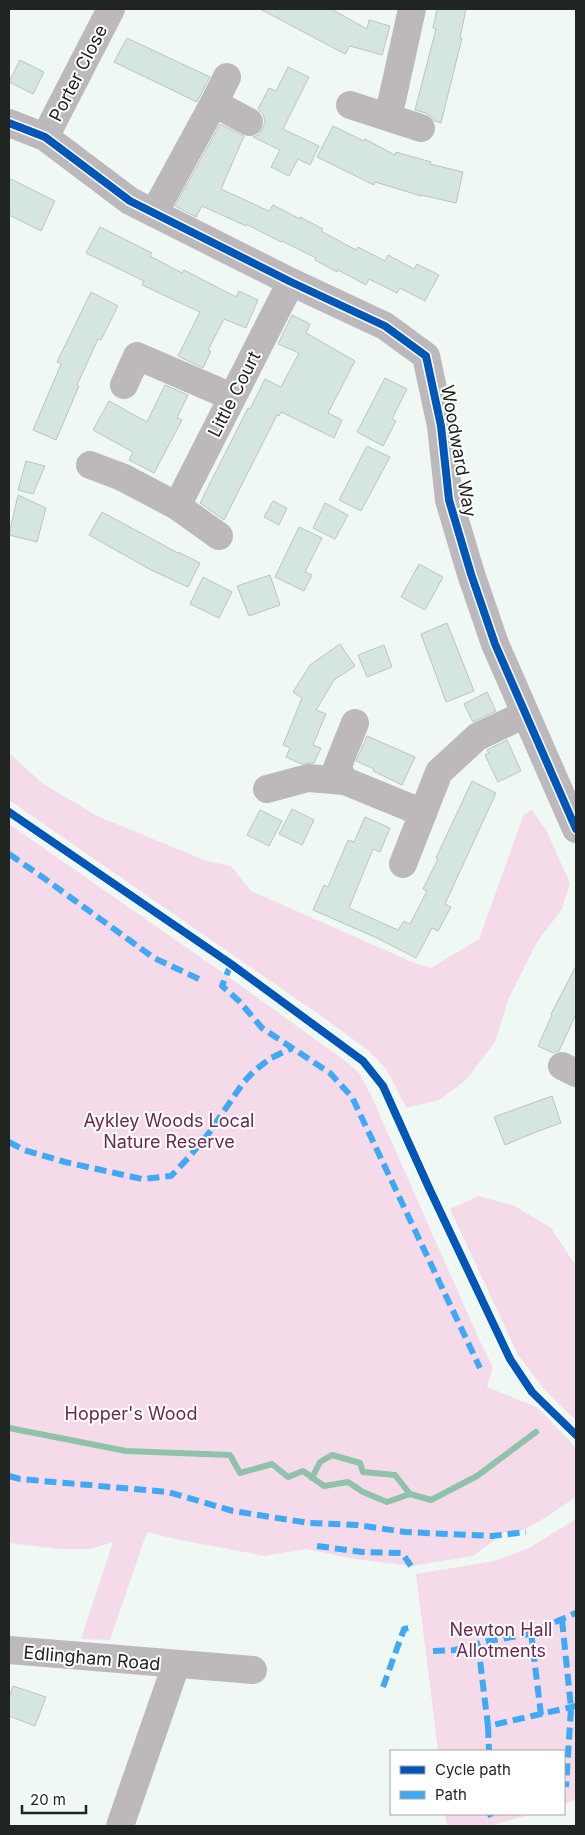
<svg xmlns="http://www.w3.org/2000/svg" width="585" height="1835" font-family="Inter,sans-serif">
<rect width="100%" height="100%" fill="#f0f8f4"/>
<g fill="#f5dbe9">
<path d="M9,753L42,783L97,816L207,861L231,866L251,891L417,964L431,968L479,939L524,814L532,810L546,830L570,883L562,909L537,942L509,998L495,1042L466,1080L439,1100L406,1108L387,1070L369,1051L324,1018L9,800Z"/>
<path d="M9,824L216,968L344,1060L359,1073L371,1095L478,1337L493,1367L487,1387L537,1407L569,1440L576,1449V1497L545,1518L520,1531L505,1532L473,1556L411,1566L355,1559L306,1549L265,1556L180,1540L147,1532L110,1640L81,1639L113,1542L90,1549H58L9,1543Z"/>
<path d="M478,1196L515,1206L551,1228L576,1266V1421L544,1389L518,1355L450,1209Z"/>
<path d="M576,1519V1800L564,1804V1751H438L416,1574L494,1561L531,1547Z"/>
<path d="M445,1814H531L490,1826H447Z"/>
</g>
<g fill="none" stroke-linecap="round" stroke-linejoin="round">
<g stroke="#8fc2aa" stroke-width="6">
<path d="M9,1428L126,1451L230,1455L240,1473L272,1464L288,1477L303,1471L324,1486L348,1482L363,1492L387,1502L410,1494L431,1500L477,1476L536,1432"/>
<path d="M312,1478L320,1462L332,1455L360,1463L363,1472L395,1475L410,1494"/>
</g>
</g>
<g fill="#d4e6dd" stroke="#bec4c1">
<path d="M260,9H331L367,29L369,20L390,26L382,55L350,46L345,54Z"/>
<path d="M437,9H466L460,38H462L441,123L435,121L432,117L426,113L415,110L436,29L433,28Z"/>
<path d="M127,38L210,77L197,102L114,62Z"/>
<path d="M20,60L44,72L33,94L9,82Z"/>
<path d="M288,67L309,77L283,129L319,146L310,165L298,159L289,176L271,167L280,150L253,137L258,135L262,130L265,122L263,114L258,109L269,88L276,91Z"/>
<path d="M220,124L244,136L221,189L269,211L273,205L300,219V217L323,229L321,231L356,250L358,247L385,261L388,255L414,269L417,264L439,275L425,301L400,288L397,293L369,279L366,285L338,270L337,272L315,260L316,258L282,241L281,242L246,224V226L202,206L196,217L175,206Z"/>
<path d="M333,126L364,141L365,139L395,155L396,152L431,162L430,164L463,172L456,203L421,195V196L375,182L374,185L317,157Z"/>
<path d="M9,178L55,201L41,231L9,215Z"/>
<path d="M100,227L152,253L150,256L182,273L184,270L236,297L239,291L258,300L246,328L224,319L208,350L211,351L203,368L178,356L200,312L142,285L144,281L86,253Z"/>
<path d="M91,292L118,306L101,340L98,339L77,385L79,386L56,440L33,430L61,364L57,362Z"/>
<path d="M292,315L310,324L306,333L355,361L328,413L342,420L334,438L281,412L279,416L277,415L224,520L200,503L248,408L250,409L265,379L281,387L299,353L278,344Z"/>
<path d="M385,378L407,389L392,419L396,421L383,446L357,432Z"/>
<path d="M165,385L188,395L177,418L182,420L154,473L129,460L133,452L93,430L109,401L147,422Z"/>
<path d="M367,446L390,457L361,511L339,500Z"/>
<path d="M26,461L45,466L33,494L18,490Z"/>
<path d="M18,495L46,508L37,542L9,535Z"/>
<path d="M273,501L287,508L279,525L264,517Z"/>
<path d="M325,503L348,515L335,539L313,528Z"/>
<path d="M102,512L178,553V552L200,563L188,587L151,570L89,535Z"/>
<path d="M299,527L322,538L305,572L312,575L304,591L275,577Z"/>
<path d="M419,564L443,577L425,610L401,597Z"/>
<path d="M270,575L280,605L249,616L237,586Z"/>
<path d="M203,577L232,592L219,618L190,604Z"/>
<path d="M447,623L474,691L446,702L421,634Z"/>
<path d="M340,644L355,666L334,680L316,710L326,714L313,745L321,748L314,763L301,764L286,757L290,748L283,745L302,698L293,692L310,665Z"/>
<path d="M384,645L392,667L367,677L358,655Z"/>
<path d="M487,692L496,711L473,722L464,704Z"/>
<path d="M367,736L415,757L402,785L373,771L374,769L356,761Z"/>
<path d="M507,740L521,771L498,782L485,755L489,753L487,750Z"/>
<path d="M472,781L496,793L445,904L451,907L438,931L432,928L416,958L377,938L313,910L324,885L328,887L348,840L354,842L365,817L390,828L380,852L373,849L349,908L398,930L404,921L410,924L427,891L423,889L438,859L436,858Z"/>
<path d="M292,809L314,820L302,845L279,834Z"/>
<path d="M260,810L282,821L269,846L247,835Z"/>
<path d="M576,966V1014L559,1051L553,1053L538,1046L552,1015L551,1014Z"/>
<path d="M552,1096L561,1123L536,1132L505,1145L494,1117Z"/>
<path d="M13,1686L46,1697L35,1726L9,1716V1698Z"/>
</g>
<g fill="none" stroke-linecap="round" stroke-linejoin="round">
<g stroke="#bdb8bb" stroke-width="28">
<path d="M214,103L227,77"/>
<path d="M350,105L421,128"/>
<path d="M387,116L392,100L412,9"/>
<path d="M9,123L45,137L130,201L291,282L385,326L426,356L441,426L449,500L471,574L495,644L576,829"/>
<path d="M45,137L111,9"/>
<path d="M154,213L214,103L249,122"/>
<path d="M124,385L137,356L232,397"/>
<path d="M90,465L122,477L177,506L219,536"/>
<path d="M177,506L291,282"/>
<path d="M355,723L337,768L345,781L423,813"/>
<path d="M267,789L308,778L345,781"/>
<path d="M403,864L439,772L477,737L525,714"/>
<path d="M562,1066L576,1073"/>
<path d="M9,1650L253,1670"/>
<path d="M120,1826L176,1665"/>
</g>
<g stroke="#3fa9f5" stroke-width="6" stroke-dasharray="12 6" stroke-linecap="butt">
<path d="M9,854L41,876L154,958L199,979"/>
<path d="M231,964L222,986L239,1001L262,1028L330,1073L352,1097L480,1368"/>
<path d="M9,1142L24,1150L65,1162L142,1179L171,1176L190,1156L209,1133L243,1083L254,1071L271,1058L292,1048"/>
<path d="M9,1476L20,1479L168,1492L233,1511L309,1523L357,1525L405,1532L492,1536L526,1532"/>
<path d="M317,1546L362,1552L402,1553L411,1566"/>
<path d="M562,1620L571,1708L566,1787"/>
<path d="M531,1632L541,1715"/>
<path d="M478,1644L488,1726L576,1706"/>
<path d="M433,1651L455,1650L488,1641L525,1635L576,1613"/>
<path d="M383,1687L404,1629L414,1627"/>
<path d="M488,1726L489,1751"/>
<path d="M490,1814L491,1817"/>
</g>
<defs>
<g id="cycleway">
<path d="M9,123L45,137L130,201L291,282L385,326L426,356L441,426L449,500L471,574L495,644L576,829"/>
<path d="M9,812L231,964L363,1061L383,1086L429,1188L510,1359L532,1392L576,1435"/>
</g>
</defs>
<use href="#cycleway" stroke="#fff" stroke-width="11"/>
<use href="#cycleway" stroke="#0057b8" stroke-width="8"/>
</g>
<g text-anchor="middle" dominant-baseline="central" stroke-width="4" stroke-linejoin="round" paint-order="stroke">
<g font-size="18" fill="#202522" stroke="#fff">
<text transform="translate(78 73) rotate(-63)">Porter Close</text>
<text transform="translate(234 394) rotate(-63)">Little Court</text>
<text transform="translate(459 451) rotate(80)">Woodward Way</text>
<text transform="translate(92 1658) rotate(5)">Edlingham Road</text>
</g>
<g font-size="18" fill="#6d2552" stroke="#fff">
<text x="169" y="1120">Aykley Woods Local<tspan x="169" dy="21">Nature Reserve</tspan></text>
<text x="131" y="1413">Hopper's Wood</text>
<text x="501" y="1629">Newton Hall<tspan x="501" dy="21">Allotments</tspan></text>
</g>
</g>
<rect width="585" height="1835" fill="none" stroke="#202522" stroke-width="20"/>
<rect x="390" y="1750" width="175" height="65" fill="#ffffff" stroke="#a6a8a7"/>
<rect x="400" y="1766" width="25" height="8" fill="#0057b8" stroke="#a6a8a7"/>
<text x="435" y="1775" font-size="15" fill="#202522">Cycle path</text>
<rect x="400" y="1791" width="25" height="8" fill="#3fa9f5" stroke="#a6a8a7"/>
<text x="435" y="1800" font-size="15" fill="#202522">Path</text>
<path d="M22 1805v8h64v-8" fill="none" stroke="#202522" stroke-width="2.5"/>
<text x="30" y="1805" font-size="15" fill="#202522" stroke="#ffffff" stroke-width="4" paint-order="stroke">20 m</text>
</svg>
